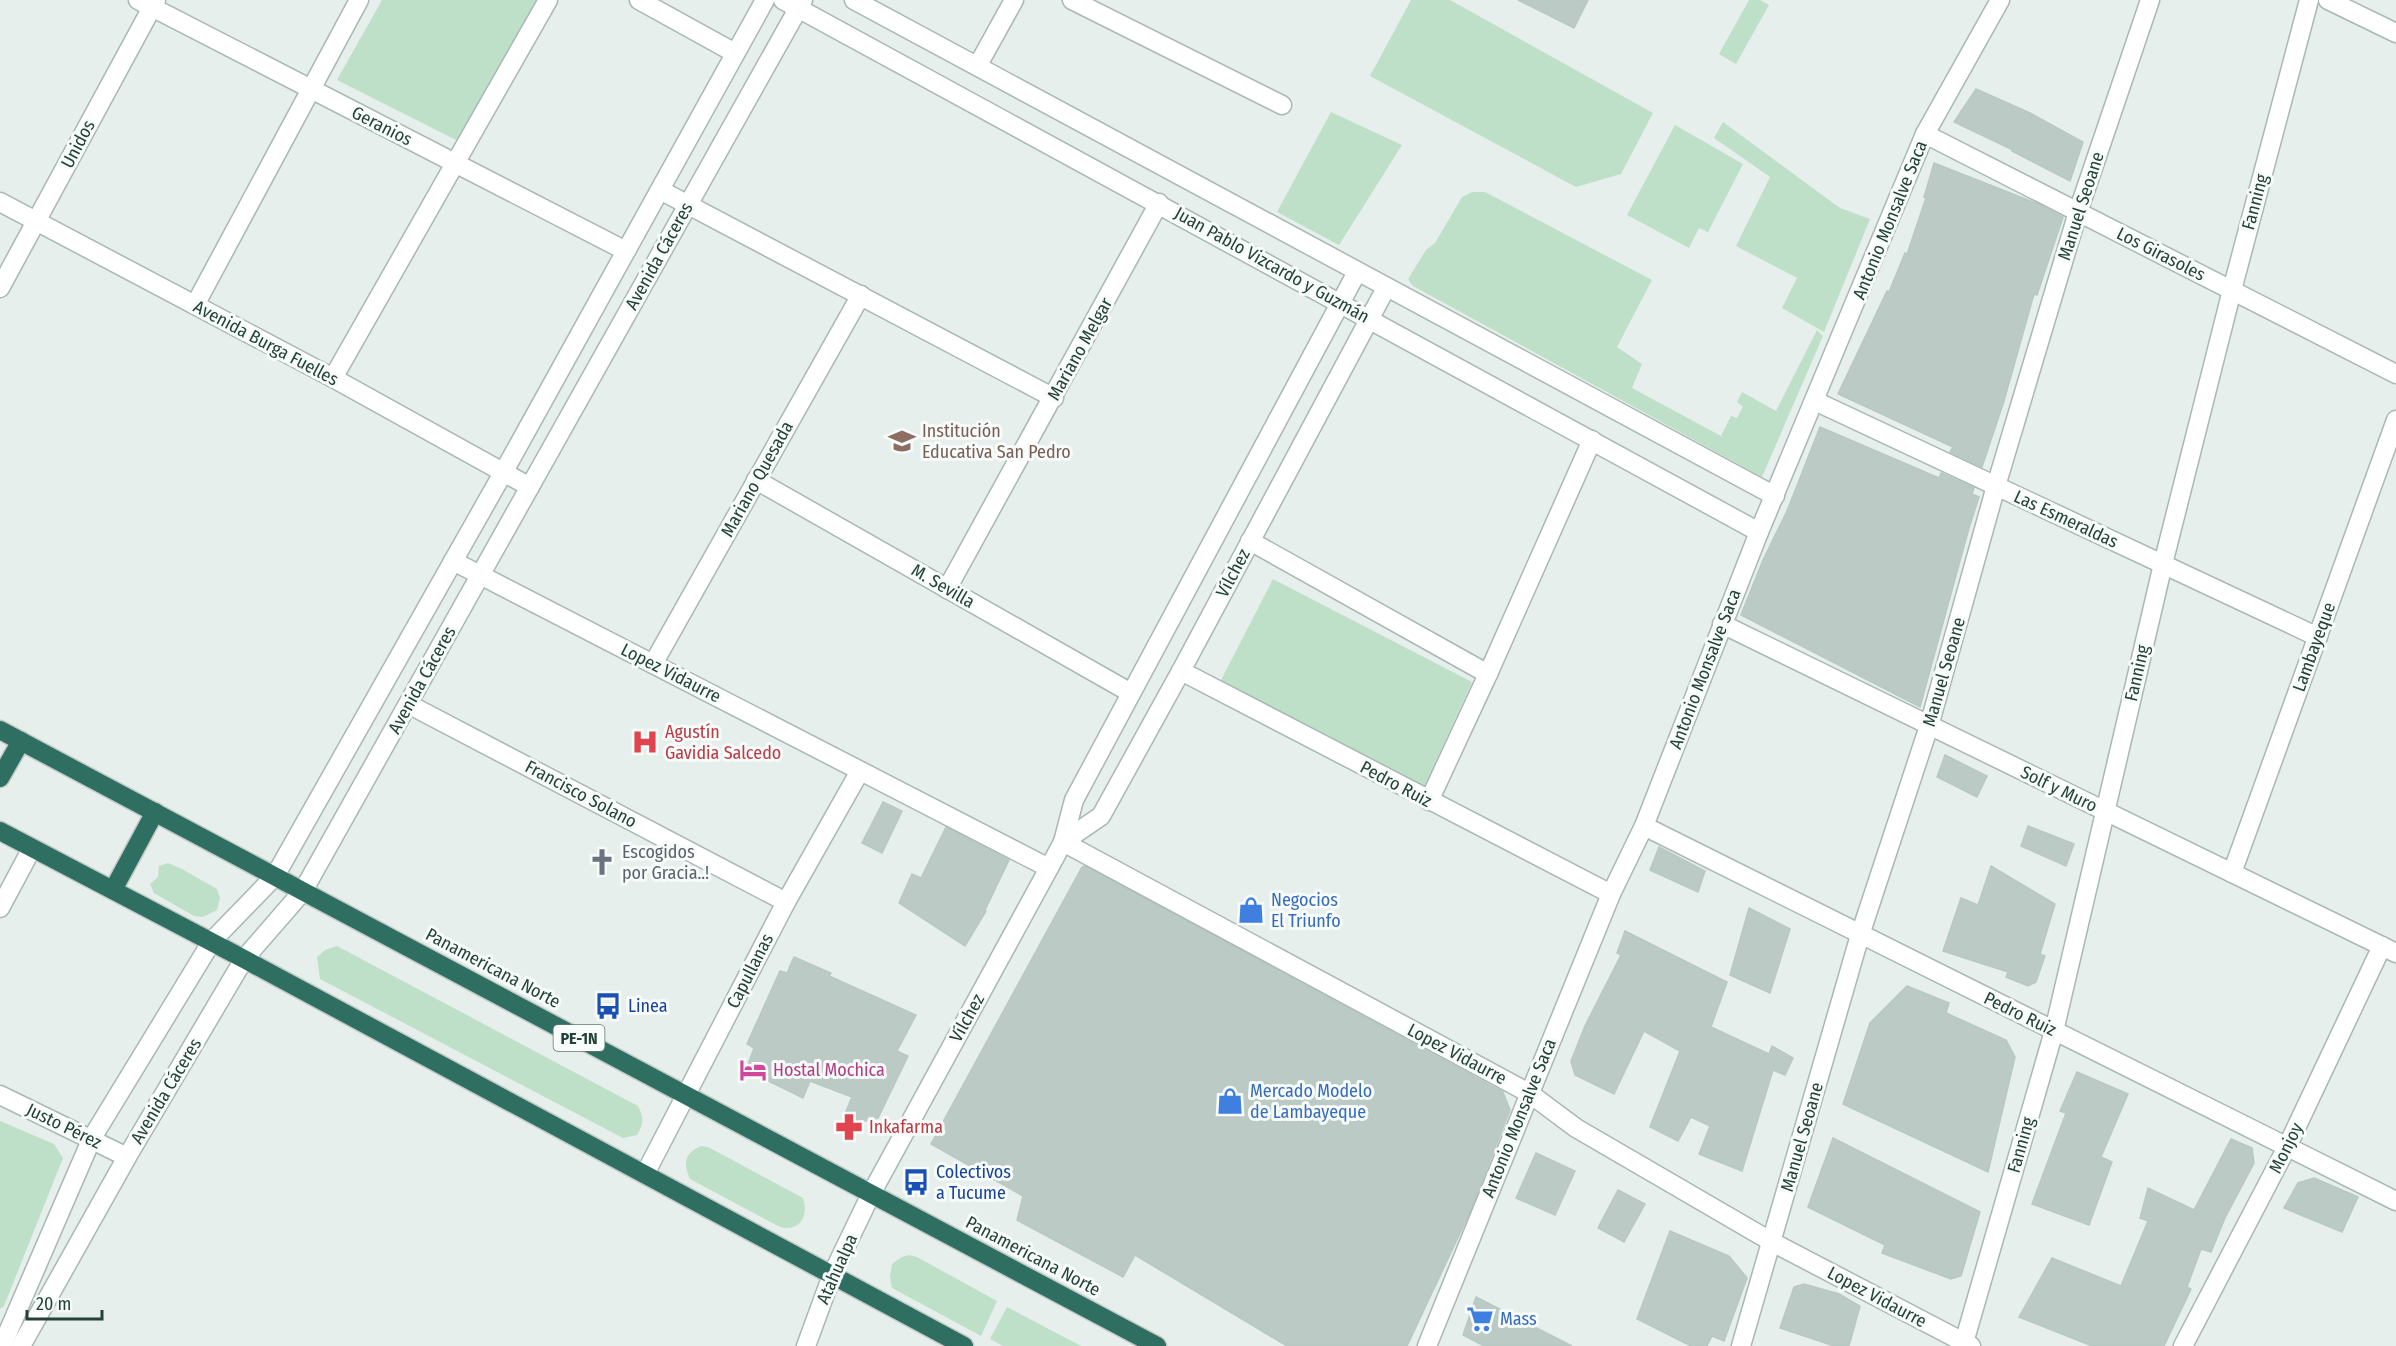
<svg xmlns="http://www.w3.org/2000/svg" width="2396" height="1346" font-family="'Fira Sans Condensed',sans-serif">
<rect width="100%" height="100%" fill="#e6efeb"/>
<g fill="#bfe0c8">
<path d="M382,0H541L462,143L337,80Z"/>
<path d="M1411,0H1450L1653,113L1621,174L1576,187L1370,76Z"/>
<path d="M1749,0H1760L1769,5L1736,64L1719,54Z"/>
<path d="M1331,112L1402,145L1339,245L1277,212Z"/>
<path d="M1723,122L1840,208L1870,219L1824,332L1782,308L1797,278L1736,246L1770,177L1714,138Z"/>
<path d="M1675,125L1743,164L1708,232L1699,228L1689,248L1627,215Z"/>
<path d="M1472,192H1485L1652,280L1617,347L1642,364L1632,388L1721,436L1731,416L1737,418L1743,407L1737,402L1742,392L1776,411L1817,330L1823,336L1762,477L1413,286L1408,279L1426,250L1435,243L1462,197Z"/>
<path d="M1273,579L1472,682L1421,794L1218,686Z"/>
<path d="M168,863L182,869L217,889L220,898L217,910L203,917L194,916L154,893L150,884L158,877L159,866Z"/>
<path d="M337,946L638,1106C644,1118 644,1123 637,1135L623,1138L320,979L317,957L325,950Z"/>
<path d="M0,1121L54,1144L63,1158L4,1306L0,1309Z"/>
<path d="M701,1146L708,1147L803,1198C809,1216 800,1232 780,1227L690,1179C683,1164 684,1153 701,1146Z"/>
<path d="M909,1255L917,1257L997,1301L981,1336L892,1288L890,1277L892,1264L902,1257Z"/>
<path d="M1007,1307L1081,1346H1003L990,1339Z"/>
</g>
<g fill="#bbcac4" stroke="#b8c9c2" stroke-width="1.5">
<path d="M1518,0H1588L1574,28Z"/>
<path d="M1976,89L2030,113L2083,142L2070,181L2012,151L2013,150L1954,122Z"/>
<path d="M1934,163L2038,204L2063,217L2037,295L2034,294L2004,401L1982,467L1950,452L1953,447L1838,394L1887,291L1889,292L1905,253L1907,254L1926,198L1924,197Z"/>
<path d="M1820,427L1939,478L1941,473L1974,488L1972,494L1979,497L1969,528L1920,707L1741,615L1763,560L1787,511Z"/>
<path d="M1945,755L1987,776L1977,797L1937,777Z"/>
<path d="M883,802L902,811L882,853L862,843Z"/>
<path d="M2028,826L2074,844L2066,866L2021,846Z"/>
<path d="M946,827L1009,860L985,910L986,911L965,946L899,903L912,874L921,878Z"/>
<path d="M1659,847L1705,871L1698,892L1650,870Z"/>
<path d="M1085,866L1503,1092L1510,1110L1469,1214L1407,1346H1287L1135,1255L1123,1277L1017,1220L1023,1196L931,1144L1082,867Z"/>
<path d="M1991,866L2055,904L2040,954L2045,956L2036,982L2028,986L2006,977L2008,972L1943,951L1961,898L1978,905Z"/>
<path d="M1749,908L1790,929L1770,993L1730,975Z"/>
<path d="M1625,931L1727,982L1711,1027L1769,1054L1772,1046L1793,1058L1785,1075L1773,1070L1742,1171L1699,1154L1710,1126L1691,1117L1678,1141L1650,1127L1680,1051L1644,1031L1614,1094L1575,1075L1571,1061L1585,1026L1621,955L1617,953Z"/>
<path d="M794,957L831,973L829,976L916,1015L897,1051L908,1056L878,1118L861,1122L844,1116L852,1097L810,1081L803,1098L746,1070L754,1048L747,1044L780,971L787,973Z"/>
<path d="M1907,986L1949,1003L1946,1013L2006,1040L2015,1057L1988,1172L1843,1104L1870,1023Z"/>
<path d="M2077,1072L2128,1094L2101,1157L2112,1162L2089,1225L2032,1204L2066,1113L2060,1111Z"/>
<path d="M1833,1138L1980,1212L1961,1276L1951,1279L1882,1253L1885,1245L1808,1207Z"/>
<path d="M2231,1139L2252,1148L2254,1163L2225,1218L2211,1252L2201,1249L2187,1287L2191,1289L2164,1346H2092L2019,1317L2052,1258L2121,1286L2148,1221L2140,1218L2148,1188L2194,1210Z"/>
<path d="M1536,1153L1575,1171L1555,1215L1516,1198Z"/>
<path d="M2314,1178L2358,1197L2342,1232L2284,1208L2298,1183Z"/>
<path d="M1618,1190L1645,1204L1624,1242L1598,1228Z"/>
<path d="M1670,1231L1729,1256L1747,1278L1724,1341L1712,1336L1707,1346H1691L1637,1319Z"/>
<path d="M1804,1284L1839,1294L1860,1306L1849,1346H1834L1780,1328L1794,1287Z"/>
<path d="M1476,1297L1572,1346H1484L1463,1335Z"/>
</g>
<g fill="none" stroke-linecap="round" stroke-linejoin="round">
<defs>
<g id="minor">
<path d="M138,0L626,251"/>
<path d="M639,0L735,53"/>
<path d="M783,0L1759,532"/>
<path d="M854,0L1775,496"/>
<path d="M1072,0L1282,105"/>
<path d="M2328,0L2396,33"/>
<path d="M978,65L1014,0"/>
<path d="M1925,134L2396,374"/>
<path d="M660,190L1054,398"/>
<path d="M0,202L333,378L530,487"/>
<path d="M1357,272L1074,800L1063,842L1529,1093L1576,1128L1772,1242L1971,1346"/>
<path d="M0,288L156,0"/>
<path d="M195,305L359,0"/>
<path d="M333,378L548,0"/>
<path d="M1815,401L2318,637"/>
<path d="M756,480L1131,693"/>
<path d="M1250,541L1488,674"/>
<path d="M453,561L1049,868"/>
<path d="M947,589L1159,203"/>
<path d="M1722,624L2396,953"/>
<path d="M653,664L861,295"/>
<path d="M1181,671L1611,894"/>
<path d="M408,704L786,902"/>
<path d="M1429,801L1488,674L1592,440"/>
<path d="M1644,826L2396,1201"/>
<path d="M2232,873L2396,420"/>
<path d="M0,908L32,848"/>
<path d="M0,1095L127,1157"/>
<path d="M645,1174L786,902L860,771"/>
<path d="M2,1346L92,1138L212,941L275,876L503,473L765,0"/>
<path d="M21,1346L127,1157L244,959L303,891L803,0"/>
<path d="M806,1346L832,1275L871,1194L1049,868L1063,842L1101,816L1181,671L1386,288"/>
<path d="M1427,1346L1611,894L1644,826L1759,532L1925,134L2000,0"/>
<path d="M1741,1346L1860,935L1929,726L1996,486L2078,212L2150,0"/>
<path d="M1963,1346L2054,1031L2163,564L2232,290L2309,0"/>
<path d="M2183,1346L2287,1147L2382,946"/>
</g>
<g id="highway">
<path d="M0,730L1157,1346"/>
<path d="M0,778L21,741"/>
<path d="M0,831L244,959L964,1346"/>
<path d="M113,890L155,812"/>
</g>
</defs>
<use href="#minor" stroke="#a8b8b2" stroke-width="21"/>
<use href="#highway" stroke="#c2cac8" stroke-width="21"/>
<use href="#minor" stroke="#fff" stroke-width="18"/>
<use href="#highway" stroke="#2f6f62" stroke-width="18"/>
</g>
<defs>
<symbol id="school-bare" viewBox="-9 -9 18 18"><path d="M0-5L7-2L0 1L-7-2ZM-4 1L0 2.5L4 1V4Q0 6-4 4Z" fill="#8d6e63" stroke="#f7fbf9" stroke-width="2.5" paint-order="stroke"/></symbol>
<symbol id="hospital-bare" viewBox="-9 -9 18 18"><path d="M-5-5h3v3.5h4V-5h3V5h-3V1.5h-4V5h-3Z" fill="#e0444e" stroke="#f7fbf9" stroke-width="2.5" paint-order="stroke"/></symbol>
<symbol id="church-bare" viewBox="-9 -9 18 18"><path d="M-1.2-6h2.4v3.5h3.3v2.4h-3.3V6h-2.4V-.1h-3.3v-2.4h3.3Z" fill="#6b7280" stroke="#f7fbf9" stroke-width="2.5" paint-order="stroke"/></symbol>
<symbol id="shop-bare" viewBox="-9 -9 18 18"><path d="M-5-2.5h2.3a2.7 3.5 0 0 1 5.4 0H5L5.5 6h-11ZM-1.5-2.5h3a1.5 2.3 0 0 0-3 0Z" fill="#3f7fe0" stroke="#f7fbf9" stroke-width="2.5" paint-order="stroke"/></symbol>
<symbol id="bus-bare" viewBox="-9 -9 18 18"><path d="M-5-6H5V4H4V6H2V4H-2V6H-4V4H-5ZM-3.5-4V0h7V-4ZM-3.5 1.2v1.5H-2V1.2ZM2 1.2v1.5H3.5V1.2Z" fill="#1a4fb4" stroke="#f7fbf9" stroke-width="2.5" paint-order="stroke"/></symbol>
<symbol id="hotel-bare" viewBox="-9 -9 18 18"><path d="M-6-4.5h1.5V1H6V5H4.5V3h-9V5H-6ZM-4 0a1.8 1.8 0 1 1 3.6 0ZM.5 0V-2.5h3Q6-2.5 6 0Z" fill="#d1479c" stroke="#f7fbf9" stroke-width="2.5" paint-order="stroke"/></symbol>
<symbol id="pharmacy-bare" viewBox="-9 -9 18 18"><path d="M-2-6h4v4h4v4h-4v4h-4v-4h-4v-4h4Z" fill="#e0444e" stroke="#f7fbf9" stroke-width="2.5" paint-order="stroke"/></symbol>
<symbol id="supermarket-bare" viewBox="-9 -9 18 18"><path d="M-6-5.5h2.5l.6 2H6L4.5 2H-2.5L-4.4-4H-6ZM-1.5 3.2a1.3 1.3 0 1 0 .1 0ZM3 3.2a1.3 1.3 0 1 0 .1 0Z" fill="#3f7fe0" stroke="#f7fbf9" stroke-width="2.5" paint-order="stroke"/></symbol>
</defs>
<g fill-rule="evenodd">
<use href="#school-bare" x="883" y="422" width="38" height="38"/>
<use href="#hospital-bare" x="626" y="723" width="38" height="38"/>
<use href="#church-bare" x="583" y="843" width="38" height="38"/>
<use href="#shop-bare" x="1232" y="891" width="38" height="38"/>
<use href="#bus-bare" x="589" y="987" width="38" height="38"/>
<use href="#hotel-bare" x="734" y="1051" width="38" height="38"/>
<use href="#shop-bare" x="1211" y="1082" width="38" height="38"/>
<use href="#pharmacy-bare" x="830" y="1108" width="38" height="38"/>
<use href="#bus-bare" x="897" y="1163" width="38" height="38"/>
<use href="#supermarket-bare" x="1461" y="1300" width="38" height="38"/>
</g>
<g text-anchor="middle" dominant-baseline="central" stroke-width="6" stroke-linejoin="round" paint-order="stroke">
<rect fill="#f7fbf9" stroke="#637a73" stroke-width="1.5" x="553.5" y="1025" width="51" height="26" rx="4.5"/>
<g font-size="16" font-weight="bold" fill="#24423a">
<text x="579" y="1038">PE-1N</text>
</g>
<g font-size="18" fill="#24423a" stroke="#f7fbf9">
<text transform="translate(382 126) rotate(27)">Geranios</text>
<text transform="translate(78 144) rotate(-62)">Unidos</text>
<text transform="translate(2255 202) rotate(-75)">Fanning</text>
<text transform="translate(2081 206) rotate(-72)">Manuel Seoane</text>
<text transform="translate(1890 220) rotate(-68)">Antonio Monsalve Saca</text>
<text transform="translate(2161 254) rotate(27)">Los Girasoles</text>
<text transform="translate(659 256) rotate(-61)">Avenida Cáceres</text>
<text transform="translate(1272 265) rotate(29)">Juan Pablo Vizcardo y Guzmán</text>
<text transform="translate(266 343) rotate(28)">Avenida Burga Fuelles</text>
<text transform="translate(1080 349) rotate(-61)">Mariano Melgar</text>
<text transform="translate(757 479) rotate(-61)">Mariano Quesada</text>
<text transform="translate(2066 519) rotate(25)">Las Esmeraldas</text>
<text transform="translate(1233 573) rotate(-62)">Vílchez</text>
<text transform="translate(943 586) rotate(30)">M. Sevilla</text>
<text transform="translate(2314 647) rotate(-70)">Lambayeque</text>
<text transform="translate(1705 669) rotate(-69)">Antonio Monsalve Saca</text>
<text transform="translate(1944 672) rotate(-74)">Manuel Seoane</text>
<text transform="translate(671 673) rotate(27)">Lopez Vidaurre</text>
<text transform="translate(2137 673) rotate(-77)">Fanning</text>
<text transform="translate(422 680) rotate(-61)">Avenida Cáceres</text>
<text transform="translate(1396 784) rotate(28)">Pedro Ruiz</text>
<text transform="translate(2059 789) rotate(26)">Solf y Muro</text>
<text transform="translate(581 794) rotate(28)">Francisco Solano</text>
<text transform="translate(493 968) rotate(28)">Panamericana Norte</text>
<text transform="translate(750 971) rotate(-63)">Capullanas</text>
<text transform="translate(2020 1014) rotate(26)">Pedro Ruiz</text>
<text transform="translate(967 1018) rotate(-61)">Vílchez</text>
<text transform="translate(1457 1054) rotate(28)">Lopez Vidaurre</text>
<text transform="translate(166 1091) rotate(-59)">Avenida Cáceres</text>
<text transform="translate(1519 1118) rotate(-68)">Antonio Monsalve Saca</text>
<text transform="translate(64 1126) rotate(26)">Justo Pérez</text>
<text transform="translate(1802 1137) rotate(-74)">Manuel Seoane</text>
<text transform="translate(2021 1145) rotate(-74)">Fanning</text>
<text transform="translate(2286 1148) rotate(-64)">Monjoy</text>
<text transform="translate(1033 1256) rotate(28)">Panamericana Norte</text>
<text transform="translate(837 1269) rotate(-66)">Atahualpa</text>
<text transform="translate(1877 1297) rotate(28)">Lopez Vidaurre</text>
</g>
<g font-size="18" fill="#785e54" stroke="#f7fbf9" text-anchor="start">
<text x="922" y="431">Institución<tspan x="922" dy="21">Educativa San Pedro</tspan></text>
</g>
<g font-size="18" fill="#be3a42" stroke="#f7fbf9" text-anchor="start">
<text x="665" y="732">Agustín<tspan x="665" dy="21">Gavidia Salcedo</tspan></text>
<text x="869" y="1127">Inkafarma</text>
</g>
<g font-size="18" fill="#5b616d" stroke="#f7fbf9" text-anchor="start">
<text x="622" y="852">Escogidos<tspan x="622" dy="21">por Gracia..!</tspan></text>
</g>
<g font-size="18" fill="#366cbe" stroke="#f7fbf9" text-anchor="start">
<text x="1271" y="900">Negocios<tspan x="1271" dy="21">El Triunfo</tspan></text>
<text x="1250" y="1091">Mercado Modelo<tspan x="1250" dy="21">de Lambayeque</tspan></text>
<text x="1500" y="1319">Mass</text>
</g>
<g font-size="18" fill="#164399" stroke="#f7fbf9" text-anchor="start">
<text x="628" y="1006">Linea</text>
<text x="936" y="1172">Colectivos<tspan x="936" dy="21">a Tucume</tspan></text>
</g>
<g font-size="18" fill="#b23c85" stroke="#f7fbf9" text-anchor="start">
<text x="773" y="1070">Hostal Mochica</text>
</g>
</g>
<path d="M27 1310v9h75v-9" fill="none" stroke="#24423a" stroke-width="3"/>
<text x="36" y="1310" font-size="18" fill="#24423a" stroke="#f7fbf9" stroke-width="4.5" paint-order="stroke">20 m</text>
</svg>
